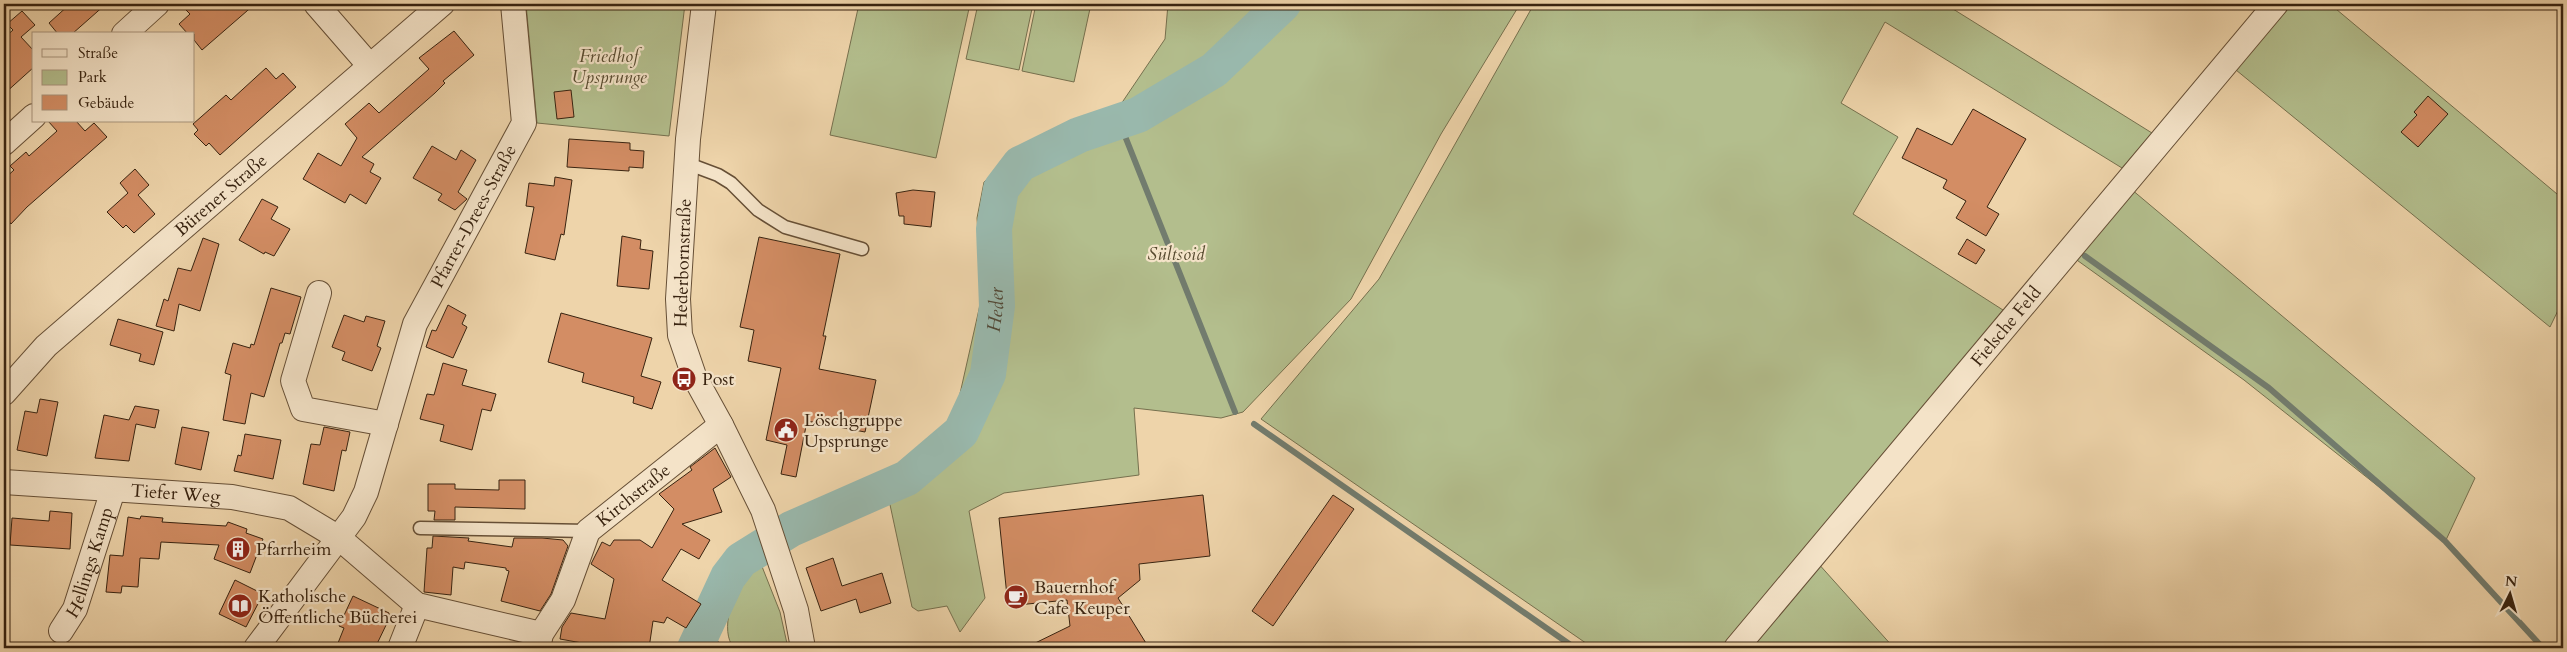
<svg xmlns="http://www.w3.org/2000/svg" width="2567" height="652" font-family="Cardo,serif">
<rect width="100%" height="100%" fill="#eed4aa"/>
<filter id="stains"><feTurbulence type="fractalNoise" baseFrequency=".004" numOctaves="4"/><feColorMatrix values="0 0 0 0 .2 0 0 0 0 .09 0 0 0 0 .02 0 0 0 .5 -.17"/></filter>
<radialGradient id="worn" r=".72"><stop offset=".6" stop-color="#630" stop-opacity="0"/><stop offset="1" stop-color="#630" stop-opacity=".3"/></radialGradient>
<g fill="#b3be8d" stroke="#76704e">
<path d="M526,4H685L669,136L537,123Z"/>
<path d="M859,4H970L936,158L830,135Z"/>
<path d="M978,4H1033L1019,70L966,59Z"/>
<path d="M1036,4H1091L1074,82L1022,71Z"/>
<path d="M1168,4H1520L1441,134L1351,299L1243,412L1221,418L1134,408L1139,475L1004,493L969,511L985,598L960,632L947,606L918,611L912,607L889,500L915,492L940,471L915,484L895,476L952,429L982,296L977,218L984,182L1018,149L1119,107L1165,39Z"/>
<path d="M1534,4H1945L2152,133L2122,168L1885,22L1841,103L1898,137L1853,214L2003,310L1808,552L1894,648H1593L1261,419L1379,279Z"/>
<path d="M2292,4H2330L2563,199V300L2550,327L2236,70Z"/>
<path d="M2131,189L2475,478L2446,540L2244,380L2074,258Z"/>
<path d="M761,564L780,612L788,648H734C719,631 733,589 748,574C751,570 757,567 761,564Z"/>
</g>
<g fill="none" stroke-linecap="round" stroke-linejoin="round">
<g stroke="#727c6e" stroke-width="6">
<path d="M1119,121L1235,412"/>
<path d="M2085,256L2269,388L2445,541L2543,648"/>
<path d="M1254,424L1575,648"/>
<path d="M706,630L720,648"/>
</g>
<path stroke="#99b8ac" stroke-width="36" id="s1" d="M695,648L728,577L741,560L791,529L907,478L961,432L988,374L997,306L994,229L1001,189L1020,164L1079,135L1138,115L1214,70L1283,4"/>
</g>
<g fill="#d38d64" stroke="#382310">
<path d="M70,4H106L72,34H58L49,23Z"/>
<path d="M180,4H255L202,50L194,40V34H188L179,24L190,14Z"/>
<path d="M22,11L35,25L21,37L34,51V67L4,94V38L13,30L7,24Z"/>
<path d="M454,31L474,55L443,81L445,83L435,93L362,157L374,164L370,172L381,178L366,204L350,194L345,203L303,179L318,153L341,166L357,138L345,124L369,103L379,113L429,69L419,58Z"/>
<path d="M266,68L276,79L283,73L296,87L220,155L209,143L206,146L194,134L198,130L193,124L226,95L231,100Z"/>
<path d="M571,90L574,117L557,119L554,92Z"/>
<path d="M2428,96L2448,114L2418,147L2401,132L2417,115L2414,112Z"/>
<path d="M1973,109L2026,139L1987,207L1999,214L1986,236L1956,218L1966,201L1943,188L1947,180L1902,158L1917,128L1952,145Z"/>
<path d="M48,121H76L85,131L94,123L107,137L27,207L11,224L4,215V179L14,170L10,166L26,152L29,156L57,131Z"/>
<path d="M569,139L630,143V150L644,151L643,168L629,167V171L567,167Z"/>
<path d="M432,146L456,160L461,150L476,160L458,192L467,199L455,210L438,200L442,194L413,178Z"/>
<path d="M135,169L149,185L138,195L155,214L134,233L126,225L123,228L107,212L128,193L120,183Z"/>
<path d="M555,177L572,180L564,235L561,234L555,260L525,253L534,207L526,206L529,183L554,186Z"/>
<path d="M913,190L935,192L931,227L904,224V216H899L896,193Z"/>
<path d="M262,199L278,207L271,219L290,229L274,256L265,252L264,254L239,240Z"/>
<path d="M622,236L641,240L640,249L653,251L649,289L617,286Z"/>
<path d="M759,237L840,254L823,336H826L819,369L876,380L865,432L807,421L796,477L781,474L787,445L766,440L781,368L748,361L754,330L740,327Z"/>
<path d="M203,238L219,244L200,311L179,304L174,331L156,326L164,299L168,301L178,268L191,271Z"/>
<path d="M1967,239L1985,250L1976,264L1958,254Z"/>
<path d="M271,288L301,297L290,334L285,333L282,343H280L264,397L251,393L245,424L223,420L231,375L225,373L233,343L250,348L251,344L254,345Z"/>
<path d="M448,305L466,315L462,324L467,327L453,358L426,347L432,330L436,331Z"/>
<path d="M561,313L652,338L641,376L661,382L652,409L633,403L634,397L582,382L584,373L548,362Z"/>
<path d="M344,315L364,322L366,316L385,321L377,346L381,348L372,371L342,360L345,352L332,347Z"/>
<path d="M118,319L163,332L154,365L139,361L141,354L110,345Z"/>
<path d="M443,363L467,370L462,385L496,394L491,411L482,409L472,450L440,441L444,425L420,419L427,394L434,395Z"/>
<path d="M40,399L58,402L47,456L17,450L25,411L37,413Z"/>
<path d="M135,406L159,410L155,428L136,424L129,461L95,458L104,415L129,420Z"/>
<path d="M182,427L209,432L201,470L175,464Z"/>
<path d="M324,427L350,432L346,451L342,450L334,491L303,484L311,444L320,445Z"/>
<path d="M245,434L281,440L273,479L234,471L238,455L241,456Z"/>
<path d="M715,448L731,477L713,489L722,512L682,524L710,540L699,559L681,549L662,580L701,604L686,628L667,617L664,623L653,621L649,648H581L582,643L560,639L562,627L571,613L605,619L614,579L591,564L602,542L610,546L614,540H640L652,548L674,509L659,494L692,470L690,467Z"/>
<path d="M499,480H525V509L455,507V520H434L435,511H428V484H455V489L499,490Z"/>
<path d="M1203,495L1210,556L1139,564L1140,580L1118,598L1149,648H1025L1070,626L1067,600L1008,606L999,518Z"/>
<path d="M1333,495L1354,509L1273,626L1252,611Z"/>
<path d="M50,511L72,513L70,549L10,545L12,518L49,521Z"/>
<path d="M141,516L163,518L162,522L226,526L228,522L247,529L246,533L263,539L250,573L214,559L219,545L161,542L159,559L140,558L138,587L122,586L121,593L106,592L110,555L123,556L128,517L140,519Z"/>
<path d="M433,536L469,538L468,541L512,547L514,538H542L563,540L568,546L551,594L540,611L501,601L509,571L506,570V568L465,562L464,569L453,567L451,595L424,592L427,548H432Z"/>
<path d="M833,558L842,586L882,573L891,603L860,613L856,599L821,611L806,568Z"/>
<path d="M235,580L261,593L259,597L261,598L246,627L219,614Z"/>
<path d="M353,596L389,613V619L375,648H336L344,628L339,626Z"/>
</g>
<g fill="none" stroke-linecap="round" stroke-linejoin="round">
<defs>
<g id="lane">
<path d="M686,163L718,175L731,183L758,210L785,227L862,249"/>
<path d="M420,528L588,531"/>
</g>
<g id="street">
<path d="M316,4L369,65"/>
<path d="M704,4L688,139L678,299L680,335L694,376L721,425L763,510L796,610L803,648"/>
<path d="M124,34L157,4"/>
<path d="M4,143L34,116"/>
<path d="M319,293L293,381L303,409L386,424"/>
<path id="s2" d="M4,393L46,346L442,4"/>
<path id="s3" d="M4,482L232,497L289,508L339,538L417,605L541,634"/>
<path id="s4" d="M61,631L75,609L113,490"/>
<path id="s5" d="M256,648L354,517L366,492L415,324L524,123L513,4"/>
<path d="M400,648L417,605"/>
<path id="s6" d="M538,648L541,634L563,600L588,531L721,425"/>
<path id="s7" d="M1736,648L2276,4"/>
</g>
</defs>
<use href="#lane" stroke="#664f36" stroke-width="15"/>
<use href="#street" stroke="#664f36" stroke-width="26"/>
<use href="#lane" stroke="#f4e3c8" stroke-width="12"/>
<use href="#street" stroke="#f4e3c8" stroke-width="24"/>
</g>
<defs>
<symbol id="bus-disc" viewBox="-11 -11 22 22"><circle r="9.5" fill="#8f2418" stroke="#f4e3c8"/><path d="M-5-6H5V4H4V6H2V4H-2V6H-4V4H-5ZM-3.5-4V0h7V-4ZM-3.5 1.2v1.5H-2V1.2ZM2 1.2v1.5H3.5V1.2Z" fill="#fff"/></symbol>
<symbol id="civic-disc" viewBox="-11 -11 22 22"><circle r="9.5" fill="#8f2418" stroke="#f4e3c8"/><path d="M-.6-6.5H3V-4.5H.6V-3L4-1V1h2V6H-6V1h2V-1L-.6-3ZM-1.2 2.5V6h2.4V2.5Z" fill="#fff"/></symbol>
<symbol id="building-disc" viewBox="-11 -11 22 22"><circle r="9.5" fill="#8f2418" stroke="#f4e3c8"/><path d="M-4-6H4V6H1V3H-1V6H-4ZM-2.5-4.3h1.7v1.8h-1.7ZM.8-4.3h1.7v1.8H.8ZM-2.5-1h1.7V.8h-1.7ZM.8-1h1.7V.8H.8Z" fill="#fff"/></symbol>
<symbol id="cafe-disc" viewBox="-11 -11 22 22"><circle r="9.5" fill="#8f2418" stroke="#f4e3c8"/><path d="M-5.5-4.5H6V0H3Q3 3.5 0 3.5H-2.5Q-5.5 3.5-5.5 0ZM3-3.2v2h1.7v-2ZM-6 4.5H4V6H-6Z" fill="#fff"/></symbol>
<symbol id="library-disc" viewBox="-11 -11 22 22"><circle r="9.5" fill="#8f2418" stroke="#f4e3c8"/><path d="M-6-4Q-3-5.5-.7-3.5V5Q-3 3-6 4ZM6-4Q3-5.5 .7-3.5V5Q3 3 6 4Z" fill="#fff"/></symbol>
</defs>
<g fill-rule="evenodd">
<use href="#bus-disc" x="670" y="365" width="28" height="28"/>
<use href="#civic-disc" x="772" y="416" width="28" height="28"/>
<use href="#building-disc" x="224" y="535" width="28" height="28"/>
<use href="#cafe-disc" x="1002" y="583" width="28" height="28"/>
<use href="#library-disc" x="226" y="592" width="28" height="28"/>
</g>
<g text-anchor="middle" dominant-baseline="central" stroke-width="4.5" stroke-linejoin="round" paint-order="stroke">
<g font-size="18" font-style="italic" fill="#574a2f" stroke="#f4e3c8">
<text x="609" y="56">Friedhof<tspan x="609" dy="21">Upsprunge</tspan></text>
<text x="1176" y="254">Sültsoid</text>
</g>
<g font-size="18" fill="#382310" stroke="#f4e3c8">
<text stroke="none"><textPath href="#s2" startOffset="294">Bürener Straße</textPath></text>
<text stroke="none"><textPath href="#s5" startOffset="489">Pfarrer-Drees-Straße</textPath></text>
<text transform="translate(683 263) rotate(-88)">Hederbornstraße</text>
<text stroke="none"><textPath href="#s7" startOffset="420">Fielsche Feld</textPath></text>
<text stroke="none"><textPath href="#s3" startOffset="172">Tiefer Weg</textPath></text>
<text stroke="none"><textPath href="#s6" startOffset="186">Kirchstraße</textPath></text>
<text stroke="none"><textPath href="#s4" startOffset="75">Hellings Kamp</textPath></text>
</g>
<g font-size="18" fill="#382310" stroke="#f4e3c8" text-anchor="start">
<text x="702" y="379">Post</text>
<text x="804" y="420">Löschgruppe<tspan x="804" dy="21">Upsprunge</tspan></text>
<text x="256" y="549">Pfarrheim</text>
<text x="1034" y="587">Bauernhof<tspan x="1034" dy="21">Cafe Keuper</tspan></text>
<text x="258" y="596">Katholische<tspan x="258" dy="21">Öffentliche Bücherei</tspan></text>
</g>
<g font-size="19" font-style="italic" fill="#504837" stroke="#f4e3c8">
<text stroke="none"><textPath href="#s1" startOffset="485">Heder</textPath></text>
</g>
</g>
<rect width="2567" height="652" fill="none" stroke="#eed4aa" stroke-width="20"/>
<rect x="5" y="5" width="2557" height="642" fill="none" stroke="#382310" stroke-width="2.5"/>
<rect x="10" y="10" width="2547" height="632" fill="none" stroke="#382310"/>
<rect x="32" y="32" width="162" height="90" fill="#f4e3c8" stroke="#a9967e"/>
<rect x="42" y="49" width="25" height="8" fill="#f4e3c8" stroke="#a9967e"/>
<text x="78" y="58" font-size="15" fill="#382310">Straße</text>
<rect x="42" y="70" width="25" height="15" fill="#b3be8d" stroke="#a9967e"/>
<text x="78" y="82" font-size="15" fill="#382310">Park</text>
<rect x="42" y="95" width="25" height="15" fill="#d38d64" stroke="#a9967e"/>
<text x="78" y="108" font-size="15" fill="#382310">Gebäude</text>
<g transform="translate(2510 594) rotate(5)" stroke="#f4e3c8" stroke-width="4" paint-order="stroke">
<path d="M0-4L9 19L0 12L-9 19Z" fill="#382310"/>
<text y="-8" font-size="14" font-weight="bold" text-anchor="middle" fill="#382310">N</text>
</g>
<rect width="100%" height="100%" filter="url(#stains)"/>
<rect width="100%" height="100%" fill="url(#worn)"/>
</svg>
